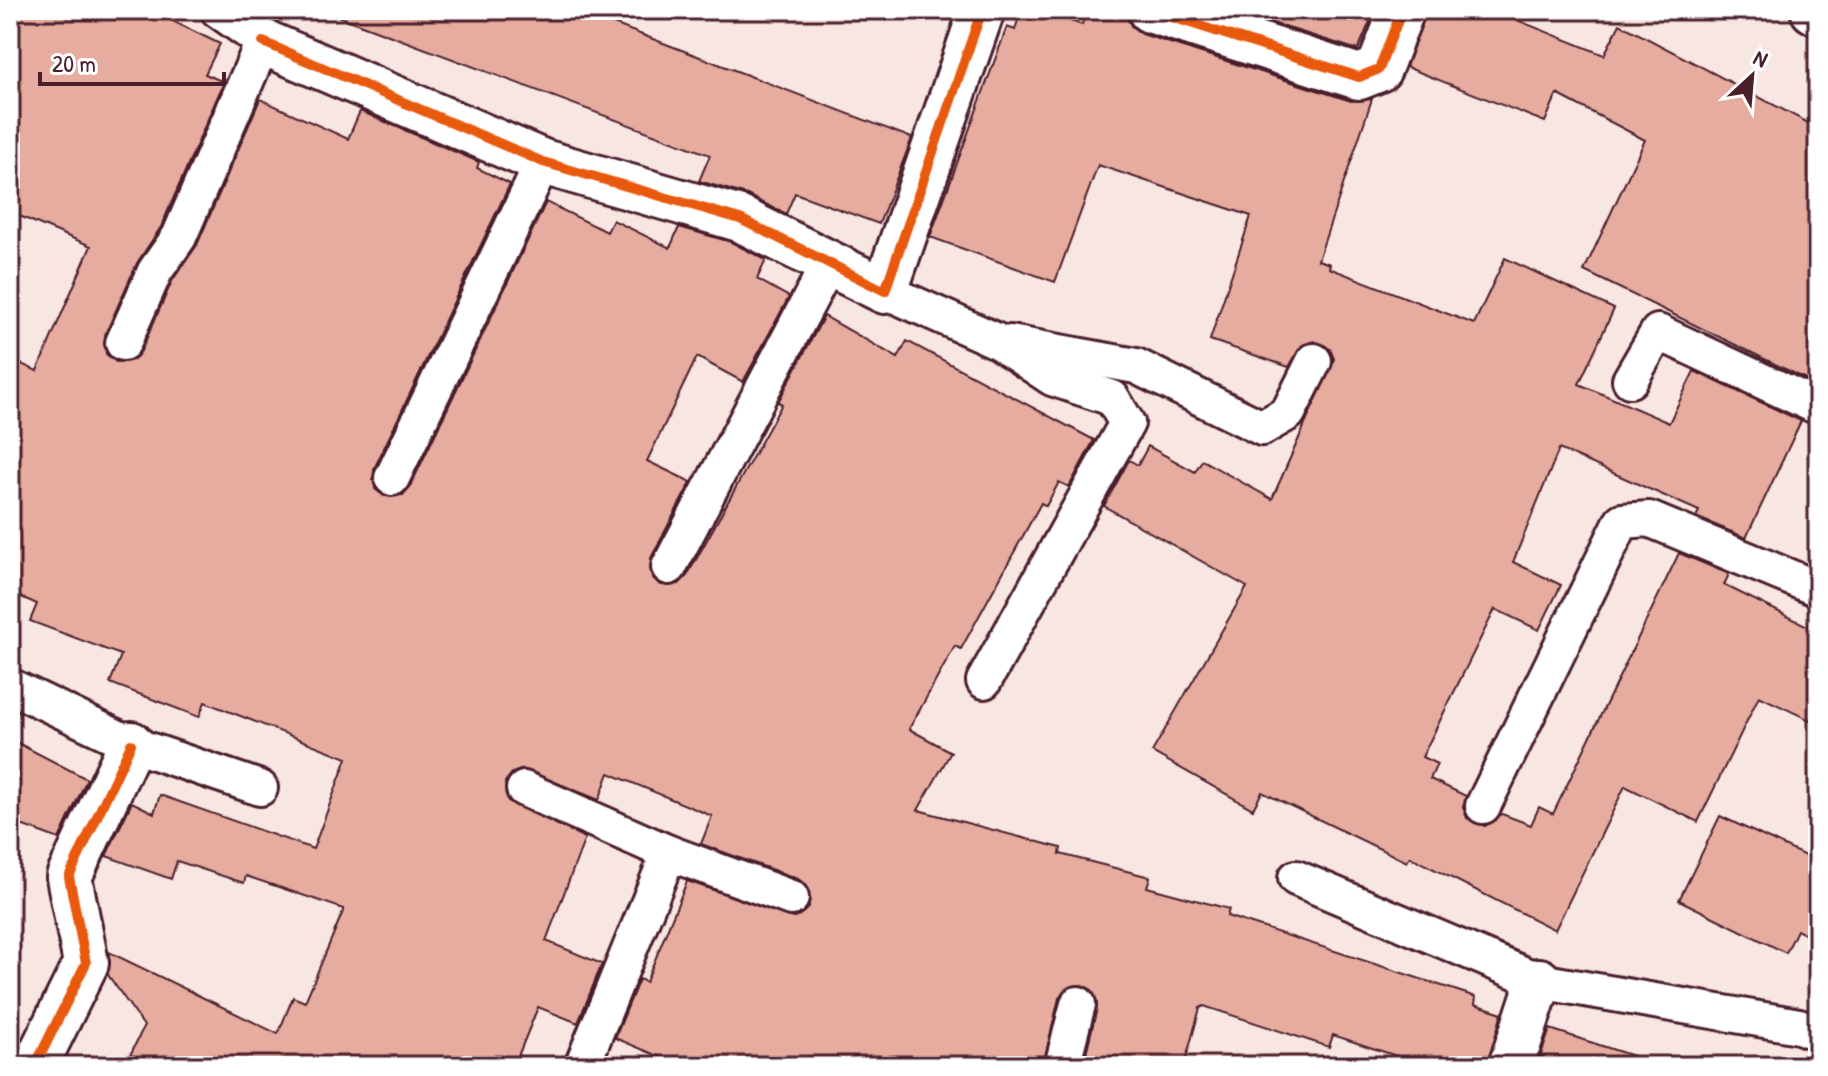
<svg xmlns="http://www.w3.org/2000/svg" width="1828" height="1076" font-family="'Patrick Hand',sans-serif">
<rect width="100%" height="100%" fill="#f8e6e2"/>
<filter id="ink" filterUnits="userSpaceOnUse"><feTurbulence type="fractalNoise" baseFrequency=".0125" numOctaves="2"/><feDisplacementMap in="SourceGraphic" scale="16" xChannelSelector="R" yChannelSelector="G"/><feConvolveMatrix kernelMatrix="1 2 1 2 8 2 1 2 1" color-interpolation-filters="sRGB"/></filter>
<g filter="url(#ink)">
<g fill="#e6aca0" stroke="#4a1f2b" stroke-width="2">
<path d="M10,10H150L220,44L205,74L224,82L161,227L137,263L105,335L106,354L116,362L134,360L141,351L172,281L197,245L260,99L348,139L360,111L479,162L477,168L510,184L374,469L375,489L384,496L403,495L410,487L546,202L607,232L613,220L670,248L679,227L731,242L766,260L757,279L789,297L743,382L697,357L647,461L691,482L651,558L652,577L660,585L679,584L687,576L782,404L778,402L824,316L898,358L907,341L1094,440L1069,487L1059,482L1046,506L1041,503L961,649L955,646L909,729L951,752L918,810L1061,848L1060,854L1150,877L1147,887L1229,909L1227,916L1476,997L1475,1004L1502,1013L1487,1066H1427L1333,1035L1329,1047L1204,1006L1200,1008L1184,1066H1083L1097,1008L1092,990L1082,985L1064,990L1059,998L1043,1066H682L615,1038L639,979L646,982L687,881L794,918L809,906L807,886L798,879L701,844L712,816L609,773L599,800L523,769L512,773L505,782L508,801L585,838L546,941L602,964L578,1023L538,1007L514,1066H125L144,1026L108,975L109,952L278,1034L293,997L305,1002L344,909L246,876L244,883L177,861L171,879L106,856L132,802L154,813L160,795L313,849L347,758L205,702L199,717L110,683L121,655L30,621L37,604L10,592V359L37,371L91,246L10,212Z"/>
<path d="M336,10H577L912,138L879,224L795,193L786,214L747,195L699,181L710,155L335,15Z"/>
<path d="M1021,10H1038L1082,25L1085,10H1126L1131,26L1142,34L1351,101L1372,99L1318,260L1330,264L1329,268L1474,324L1505,258L1614,309L1579,384L1669,423L1694,371L1801,421L1746,538L1696,517L1699,511L1559,449L1513,562L1561,585L1539,630L1495,609L1422,757L1437,764L1430,779L1466,796L1463,807L1467,818L1485,826L1502,814L1531,825L1539,807L1553,814L1679,553L1729,574L1724,585L1818,631V724L1759,696L1698,822L1625,786L1555,930L1410,857L1407,862L1262,792L1253,809L1152,752L1247,587L1104,506L1129,460L1138,465L1148,446L1195,472L1202,460L1272,499L1334,359L1330,349L1314,341L1302,345L1289,367L1210,340L1251,216L1098,165L1055,282L930,237L1007,27L1015,30Z"/>
<path d="M1232,10H1375L1358,50Z"/>
<path d="M1426,10H1492L1604,55L1620,24L1818,128V385L1584,271L1645,140L1557,94L1545,122L1406,67Z"/>
<path d="M10,739L87,779L59,839L10,821Z"/>
<path d="M1720,816L1818,862V941L1797,930L1786,953L1679,900Z"/>
<path d="M1550,1029L1633,1056L1631,1066H1537Z"/>
</g>
<g fill="none" stroke-linecap="round" stroke-linejoin="round">
<defs>
<g id="lane">
<path d="M885,291L997,341L1052,378L1112,398L1127,423L984,681"/>
<path d="M123,343L155,271L179,237L263,42L218,10"/>
<path d="M1010,343L1136,366L1262,428L1288,413L1314,361"/>
<path d="M1630,380L1658,332L1818,407"/>
<path d="M392,478L543,162"/>
<path d="M669,567L830,261"/>
<path d="M10,686L131,744L260,788"/>
<path d="M524,789L669,853L582,1066"/>
<path d="M1483,806L1622,521L1649,519L1818,589"/>
<path d="M669,853L791,898"/>
<path d="M1296,878L1539,981L1799,1026L1818,1033"/>
<path d="M1062,1066L1078,1004"/>
</g>
<g id="street">
<path d="M1150,10L1359,77L1379,69L1402,10"/>
<path d="M1813,10L1818,13"/>
<path d="M263,42L543,162L740,219L885,291L982,10"/>
<path d="M35,1066L86,963L69,877L131,744"/>
<path d="M1511,1066L1539,981"/>
</g>
</defs>
<use href="#lane" stroke="#4a1f2b" stroke-width="40"/>
<use href="#street" stroke="#4a1f2b" stroke-width="50"/>
<use href="#lane" stroke="#fff" stroke-width="34"/>
<use href="#street" stroke="#fff" stroke-width="44"/>
<defs>
<g id="cycleway">
<path d="M1150,10L1359,77L1379,69L1402,10"/>
<path d="M263,42L543,162L740,219L885,291L982,10"/>
<path d="M35,1066L86,963L69,877L131,744"/>
</g>
</defs>
<use href="#cycleway" stroke="#fff" stroke-width="15"/>
<use href="#cycleway" stroke="#e8590c" stroke-width="10"/>
</g>
</g>
<rect width="1828" height="1076" fill="none" stroke="#fff" stroke-width="40"/>
<rect x="20" y="20" width="1788" height="1036" fill="none" stroke="#4a1f2b" stroke-width="3" filter="url(#ink)"/>
<g transform="translate(1752 76) rotate(26)" stroke="#ffffff" stroke-width="6" paint-order="stroke">
<path d="M0-6L14 30L0 20L-14 30Z" fill="#4a1f2b"/>
<text y="-12" font-size="22" font-weight="bold" text-anchor="middle" fill="#4a1f2b">N</text>
</g>
<path d="M40 72v12h184v-12" fill="none" stroke="#4a1f2b" stroke-width="4"/>
<text x="52" y="72" font-size="24" fill="#4a1f2b" stroke="#ffffff" stroke-width="6" paint-order="stroke">20 m</text>
</svg>
